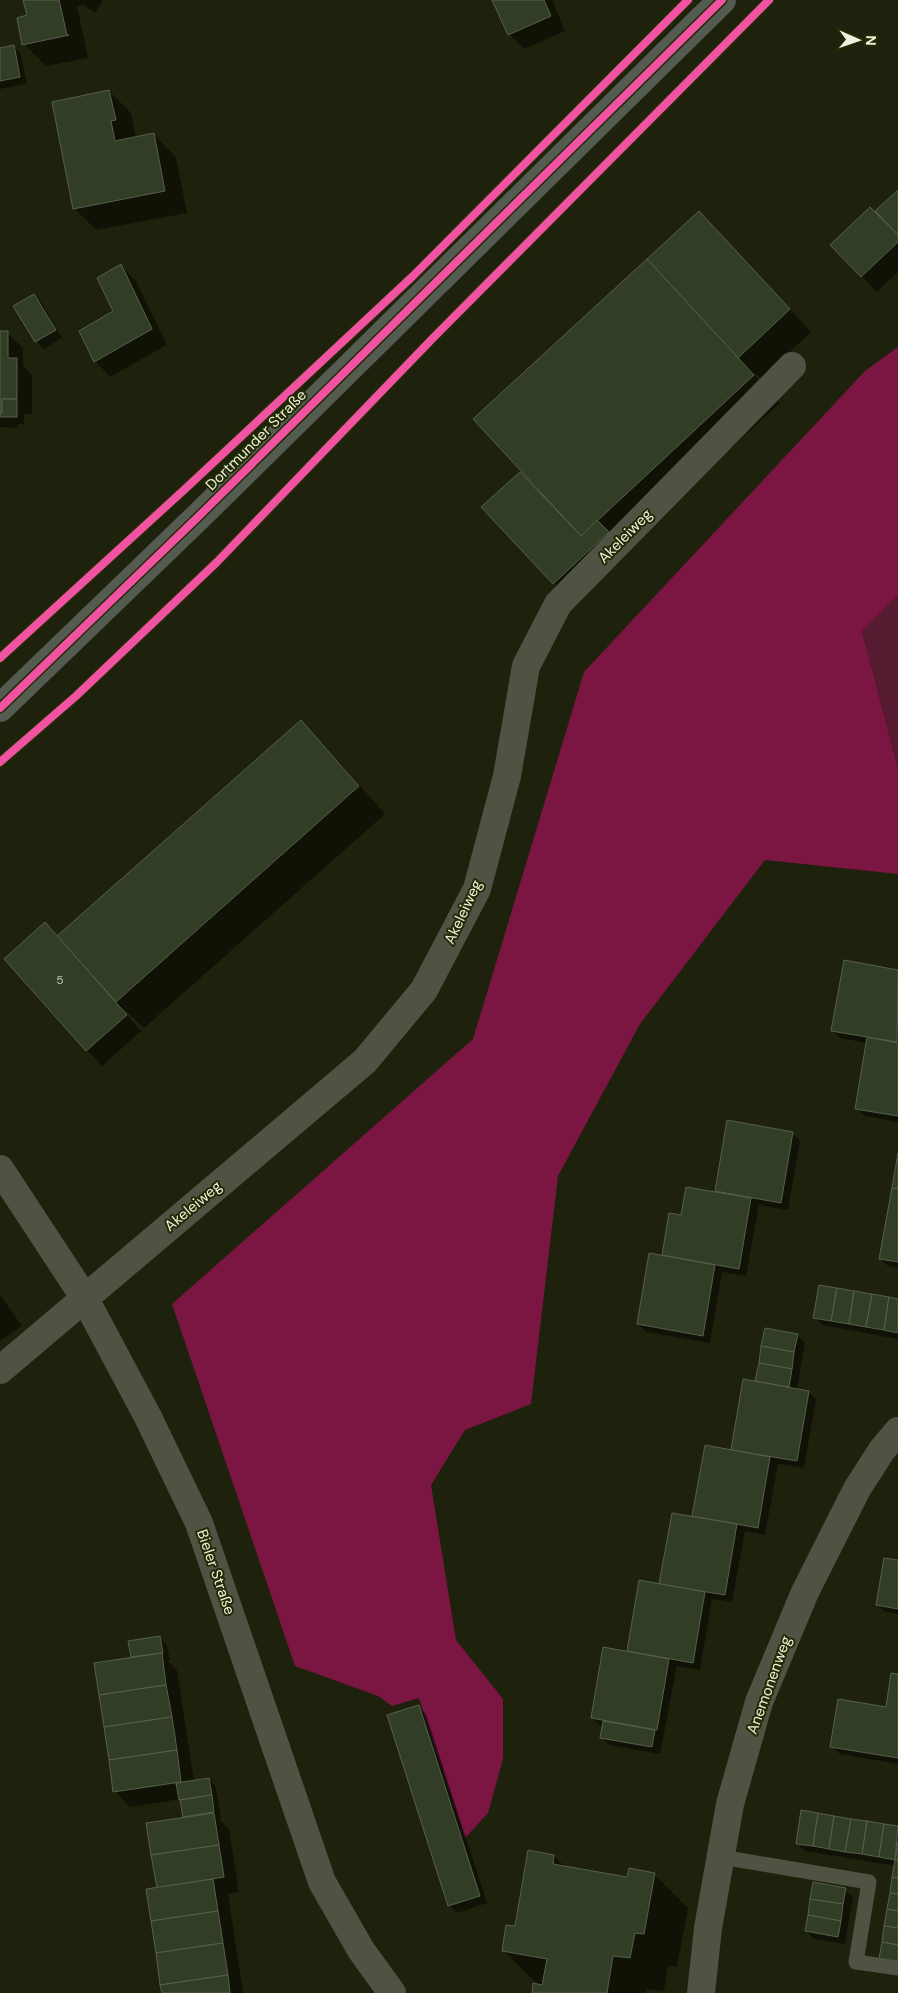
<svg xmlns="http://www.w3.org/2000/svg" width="898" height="1993" font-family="'DM Sans',sans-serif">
<rect width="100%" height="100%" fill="#1e220d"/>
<path fill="#561b30" d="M898,595V768L862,630Z"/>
<path fill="#7b1541" d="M898,347V595L862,631L898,768V874L765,860L640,1024L558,1176L531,1404L465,1430L431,1485L456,1640L503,1699V1759L488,1813L465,1838L419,1698L392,1706L378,1696L295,1666L172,1304L473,1039L584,672L865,371Z"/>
<g fill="#0007">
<path d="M25,0H103L95,13L83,5L77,6L88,58L46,66L24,44L28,16Z"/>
<path d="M494,0H552L565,31L524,49L509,34Z"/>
<path d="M14,46L21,54L27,84L0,89V49Z"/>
<path d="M109,91L131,113L136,138L154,135L176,157L187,213L96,230L74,208Z"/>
<path d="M898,191V272L877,292L832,245L881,220Z"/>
<path d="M721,235L811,332L761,379L755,373L753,374L780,403L569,599L483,507L552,506L553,505Z"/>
<path d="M121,266L136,281L167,345L110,377L95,361L115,312Z"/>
<path d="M34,295L42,303L62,338L44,349L36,341Z"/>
<path d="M0,333H7L23,348V365L32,375V414H24V424H17V428L0,427Z"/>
<path d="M301,722L328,749L385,814L144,1028L123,1008L122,1009L141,1031L102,1066L87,1050L58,937Z"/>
<path d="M845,962L898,971V1122L864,1116L856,1108L867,1043L840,1038L833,1031Z"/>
<path d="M728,1122L792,1133L800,1141L788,1210L759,1205L746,1276L722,1272L710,1343L646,1332L638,1324L663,1257L670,1214L682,1216L716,1193Z"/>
<path d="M898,1159V1268L888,1266L880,1259Z"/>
<path d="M0,1295L22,1326L0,1341Z"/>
<path d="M898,1300V1339L822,1325L815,1317Z"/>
<path d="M766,1330L797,1335L805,1343L797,1390L808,1392L816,1399L804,1468L778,1464L765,1535L745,1531L732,1602L712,1599L700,1670L677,1666L660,1754L609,1745L602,1737L604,1726H600L592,1718L628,1653L640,1582L660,1585L693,1518L706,1447L732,1451L756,1382Z"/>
<path d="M898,1561V1614L885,1612L877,1604Z"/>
<path d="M160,1638L167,1645L170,1660H167L177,1670L194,1781L209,1779L216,1787L221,1819H219L229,1830L239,1892L228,1894L243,1993H163L158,1889L186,1818L184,1816L181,1799L130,1807L115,1791L133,1658L132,1657Z"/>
<path d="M898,1675V1764L840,1754L832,1746L887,1709Z"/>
<path d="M418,1706L426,1714L487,1903L457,1913L449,1905Z"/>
<path d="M802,1812L898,1828V1968L896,1866L805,1851L797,1843Z"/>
<path d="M554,1856L565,1867L628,1878L654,1874L688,1908L677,1967L668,1966L664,1991L647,1989L646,1993H533L538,1985L503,1950Z"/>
<path d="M845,1889L853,1897L845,1944L814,1939L806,1931Z"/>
</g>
<g fill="#313e25" stroke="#585f4e">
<path d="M23,0H59L67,35H69L22,45L17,18L27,15Z"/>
<path d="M492,0H544L551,16L508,35Z"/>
<path d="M14,45L20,77L0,81V48Z"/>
<path d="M109,90L116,120L111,121L115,141L154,133L165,191L73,209L52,102Z"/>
<path d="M898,190V235L875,211Z"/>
<path d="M870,207L898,235V242L861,277L830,245Z"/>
<path d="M699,211L790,309L738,358L647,259Z"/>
<path d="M647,259L754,375L581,536L473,419Z"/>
<path d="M121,264L152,329L94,362L79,331L113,311L97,278Z"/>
<path d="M34,294L56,330L35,342L13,306Z"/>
<path d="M0,331H8V358H17V399H2V413H0Z"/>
<path d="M2,399H17V417H0V413H2Z"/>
<path d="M520,472L581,536L597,520L609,532L553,584L481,507Z"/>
<path d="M301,720L359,786L116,1002L57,936Z"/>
<path d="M45,922L127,1015L86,1051L4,959Z"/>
<path d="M844,960L898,970L897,1042L831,1031Z"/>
<path d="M867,1037L898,1043V1116L855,1109Z"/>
<path d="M727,1120L793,1132L781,1203L715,1191Z"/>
<path d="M898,1153V1189L892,1188Z"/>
<path d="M686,1187L751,1198L739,1269L662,1255L669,1213L681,1215Z"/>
<path d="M892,1188L898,1189V1262L879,1259Z"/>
<path d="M649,1253L715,1265L703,1336L637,1324Z"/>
<path d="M819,1285L837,1288L831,1321L813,1318Z"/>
<path d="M837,1288L854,1291L849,1324L831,1321Z"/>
<path d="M854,1291L872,1294L866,1327L849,1324Z"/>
<path d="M872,1294L889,1297L884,1330L866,1327Z"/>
<path d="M889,1297L898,1299V1333L884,1330Z"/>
<path d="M765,1328L798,1334L794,1352L761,1346Z"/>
<path d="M761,1346L794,1352L792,1369L759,1363Z"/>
<path d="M759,1363L792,1369L789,1387L755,1381Z"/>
<path d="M743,1379L809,1391L797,1461L731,1450Z"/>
<path d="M705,1445L770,1457L758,1528L692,1516Z"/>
<path d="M672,1513L737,1524L725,1595L659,1584Z"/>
<path d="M884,1558L898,1560V1609L876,1605Z"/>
<path d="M639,1580L705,1592L693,1663L627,1651Z"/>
<path d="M160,1636L163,1653L131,1657L128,1641Z"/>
<path d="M603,1647L669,1659L657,1730L591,1718Z"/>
<path d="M162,1653L166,1685L99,1695L94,1663Z"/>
<path d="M891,1673L898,1674V1758L830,1747L838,1699L886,1707Z"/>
<path d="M166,1685L172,1717L104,1727L99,1695Z"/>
<path d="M419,1705L480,1896L448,1906L387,1715Z"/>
<path d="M172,1717L177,1750L109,1760L104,1727Z"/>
<path d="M603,1721L655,1730L652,1747L600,1738Z"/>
<path d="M177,1750L181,1782L113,1792L109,1760Z"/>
<path d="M209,1778L212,1795L179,1800L176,1783Z"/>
<path d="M212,1795L214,1812L183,1817L180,1800Z"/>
<path d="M801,1810L818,1813L813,1846L796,1844Z"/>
<path d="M214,1813L219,1845L151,1855L146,1823Z"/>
<path d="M818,1813L834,1816L829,1849L813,1846Z"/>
<path d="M834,1816L851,1819L845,1852L829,1849Z"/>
<path d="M851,1819L867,1821L862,1854L845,1852Z"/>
<path d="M867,1821L884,1824L879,1857L862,1854Z"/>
<path d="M884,1824L898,1826L895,1860L879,1857Z"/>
<path d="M898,1842V1860H895Z"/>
<path d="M219,1845L224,1877L157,1888L151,1855Z"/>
<path d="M528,1850L554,1855L553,1864L627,1877L629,1868L655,1873L644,1934L635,1933L630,1958L613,1956L607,1993H532L533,1983L542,1985L547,1959L502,1951L506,1925L515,1926Z"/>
<path d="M895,1860H898V1878L892,1877Z"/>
<path d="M892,1877L898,1878V1894L890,1893Z"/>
<path d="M213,1879L218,1911L151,1921L146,1889Z"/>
<path d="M813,1882L846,1888L843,1904L810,1899Z"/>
<path d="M890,1893L898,1894V1911L887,1909Z"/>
<path d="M810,1899L843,1904L841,1921L808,1915Z"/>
<path d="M887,1909L898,1911V1928L884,1926Z"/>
<path d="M218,1911L223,1943L156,1953L151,1921Z"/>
<path d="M808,1915L841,1921L838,1937L805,1931Z"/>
<path d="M884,1926L898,1928V1945L882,1942Z"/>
<path d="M882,1942L898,1945V1962L879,1959Z"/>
<path d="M223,1943L228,1975L160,1985L156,1953Z"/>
<path d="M228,1975L230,1993H162L160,1985Z"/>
</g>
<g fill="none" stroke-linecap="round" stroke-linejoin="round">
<path stroke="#4f5344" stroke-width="15" d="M721,1857L869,1882L856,1962L898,1968"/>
<g stroke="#4f5344" stroke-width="28">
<path d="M0,1169L84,1297L148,1417L199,1523L322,1882L361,1950L392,1993"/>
<path d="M0,1370L365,1061L424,990L477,889L507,776L526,666L558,604L792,366"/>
<path d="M701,1993L708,1928L730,1804L759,1702L805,1592L857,1489L882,1450L898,1431"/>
</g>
<path stroke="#545b50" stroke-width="28" d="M0,708L199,516L722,0"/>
<defs>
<g id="cycleway">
<path d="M0,658L185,489L413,276L688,0"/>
<path d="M0,708L199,516L722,0"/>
<path d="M0,762L76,696L217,562L434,337L769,0"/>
</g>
</defs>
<use href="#cycleway" stroke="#242b04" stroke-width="11"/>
<use href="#cycleway" stroke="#f153a3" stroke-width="8"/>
</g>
<g text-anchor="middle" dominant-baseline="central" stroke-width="4" stroke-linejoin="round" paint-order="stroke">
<g font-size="12" fill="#bec6af">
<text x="60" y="980">5</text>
</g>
<g font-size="15" fill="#edf3dd" stroke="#242b04">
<text transform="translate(256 440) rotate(-45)">Dortmunder Straße</text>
<text transform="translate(625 536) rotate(-45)">Akeleiweg</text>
<text transform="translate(463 912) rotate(-65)">Akeleiweg</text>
<text transform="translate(193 1206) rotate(-40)">Akeleiweg</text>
<text transform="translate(216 1572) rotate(71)">Bieler Straße</text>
<text transform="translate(769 1685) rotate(-70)">Anemonenweg</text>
</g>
</g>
<g transform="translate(858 40) rotate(92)" stroke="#242b04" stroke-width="4" paint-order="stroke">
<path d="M0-4L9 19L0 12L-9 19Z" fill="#edf3dd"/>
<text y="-8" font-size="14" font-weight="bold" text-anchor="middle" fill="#edf3dd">N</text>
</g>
</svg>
